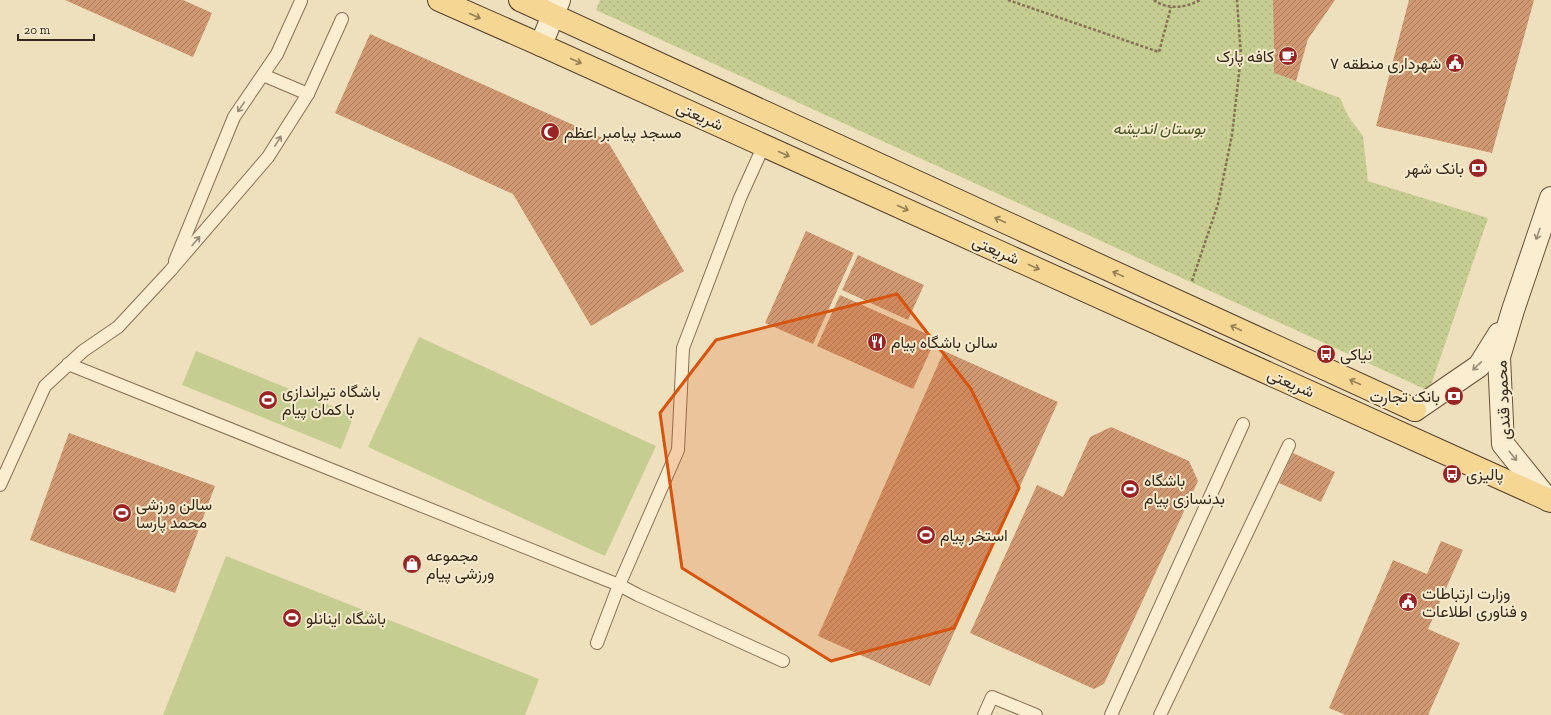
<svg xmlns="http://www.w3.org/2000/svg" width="1551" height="715" font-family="'Zilla Slab',Vazirmatn,serif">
<defs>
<pattern id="park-dots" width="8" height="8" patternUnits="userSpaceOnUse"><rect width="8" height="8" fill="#c6cd91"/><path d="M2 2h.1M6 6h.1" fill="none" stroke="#abb07c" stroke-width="1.8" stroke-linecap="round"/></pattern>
<pattern id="building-hatch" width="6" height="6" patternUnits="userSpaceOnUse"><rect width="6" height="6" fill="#cf9871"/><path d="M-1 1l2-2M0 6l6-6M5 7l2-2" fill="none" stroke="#a97c5c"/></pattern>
</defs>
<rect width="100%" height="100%" fill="#efe0bd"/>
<g fill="#c6cd91">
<path d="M419,337L656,446L605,556L368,447Z"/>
<path d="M196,351L354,415L341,449L182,385Z"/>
<path d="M226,556L539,679L525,715H163Z"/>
</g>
<path fill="url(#park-dots)" d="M600,0H1273L1274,73L1340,98L1348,116L1363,136L1368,181L1488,218L1429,391L596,10Z"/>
<g fill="url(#building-hatch)">
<path d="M65,0H183L212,13L193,57Z"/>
<path d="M1273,0H1335L1308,39L1296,81L1274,73Z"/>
<path d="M1409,0H1534L1492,153L1376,126Z"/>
<path d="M370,34L607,140L684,271L591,326L513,194L335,113Z"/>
<path d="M806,231L854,253L813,344L765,323Z"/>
<path d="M858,255L924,285L908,320L842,290Z"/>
<path d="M840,295L936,338L913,389L817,346Z"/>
<path d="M944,351L1058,402L930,686L818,636Z"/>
<path d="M1111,427L1189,461L1198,481L1104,684L1094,689L970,633L1037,485L1063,497L1090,437Z"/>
<path d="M69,433L215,486L175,593L30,540Z"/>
<path d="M1293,453L1335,472L1321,502L1279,483Z"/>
<path d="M1441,541L1463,550L1428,629L1460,643L1428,715H1346L1329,708L1393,560L1427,574Z"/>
</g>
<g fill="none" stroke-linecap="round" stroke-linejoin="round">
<defs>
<g id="service">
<path d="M308,94L342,19"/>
<path d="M175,261L234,117L277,54L301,1"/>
<path d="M68,364L619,585L638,595L783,661"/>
<path d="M0,485L45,386L83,351L118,327L170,271L268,157L308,94L263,75"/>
<path d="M597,643L619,585L678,450L683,348L740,198L764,145"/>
<path d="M984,715L992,697L1036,715"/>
<path d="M1111,715L1243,424"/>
<path d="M1160,715L1289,445"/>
</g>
<g id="secondary">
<path d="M541,45L559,0"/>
<path d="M1415,410L1479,366L1499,334"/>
<path d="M1548,500L1503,444L1499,357L1513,310L1551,198"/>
</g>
<g id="primary">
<path d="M439,0L541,45L1551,501"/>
<path d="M520,0L1415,410"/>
</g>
</defs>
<use href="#service" stroke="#877056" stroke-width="14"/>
<use href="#secondary" stroke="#695139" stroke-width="24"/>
<use href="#primary" stroke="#543e2b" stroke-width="24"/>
<g stroke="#877056" stroke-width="2.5" stroke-dasharray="3 2" stroke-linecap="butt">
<path d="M1008,0L1159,52L1171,7"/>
<path d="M1154,0C1167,10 1186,8 1200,0"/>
<path d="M1192,281L1218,204L1232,135L1241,56L1237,0"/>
</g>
<use href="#service" stroke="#faedd0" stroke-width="12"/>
<use href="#secondary" stroke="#faedd0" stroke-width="22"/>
<use href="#primary" stroke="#f5d692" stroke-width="22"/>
</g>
<defs><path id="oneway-shaft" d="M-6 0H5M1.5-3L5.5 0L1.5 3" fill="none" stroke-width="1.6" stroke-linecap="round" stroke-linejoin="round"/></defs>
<g stroke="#967f56">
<use href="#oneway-shaft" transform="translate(475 16) rotate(24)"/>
<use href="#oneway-shaft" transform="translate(576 61) rotate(24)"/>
<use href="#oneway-shaft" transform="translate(784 154) rotate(24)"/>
<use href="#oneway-shaft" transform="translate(903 208) rotate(24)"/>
<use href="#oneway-shaft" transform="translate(1000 220) rotate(-155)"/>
<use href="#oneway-shaft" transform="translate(1034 267) rotate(24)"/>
<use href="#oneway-shaft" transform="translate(1118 274) rotate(-155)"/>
<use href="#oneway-shaft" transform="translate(1236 328) rotate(-155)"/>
<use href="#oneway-shaft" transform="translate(1355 382) rotate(-155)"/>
</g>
<g stroke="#988a76">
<use href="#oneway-shaft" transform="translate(241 107) rotate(125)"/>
<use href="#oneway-shaft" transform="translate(278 141) rotate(-58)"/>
<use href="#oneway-shaft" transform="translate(1538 234) rotate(109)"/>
<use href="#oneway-shaft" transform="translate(196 241) rotate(-49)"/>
<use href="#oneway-shaft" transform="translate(1477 366) rotate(136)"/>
<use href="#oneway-shaft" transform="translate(1513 456) rotate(51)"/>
</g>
<path fill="#d6540e" fill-opacity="0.2" stroke="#d6540e" stroke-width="3" stroke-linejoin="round" d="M897,294L971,389L1019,488L954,628L831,661L682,568L660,413L716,340Z"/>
<defs>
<symbol id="cafe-disc" viewBox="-11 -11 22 22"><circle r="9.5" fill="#982424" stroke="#f6eacd"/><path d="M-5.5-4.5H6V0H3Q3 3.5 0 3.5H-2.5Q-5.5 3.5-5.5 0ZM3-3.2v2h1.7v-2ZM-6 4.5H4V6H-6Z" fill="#fff"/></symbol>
<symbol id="civic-disc" viewBox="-11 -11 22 22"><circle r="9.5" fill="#982424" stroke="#f6eacd"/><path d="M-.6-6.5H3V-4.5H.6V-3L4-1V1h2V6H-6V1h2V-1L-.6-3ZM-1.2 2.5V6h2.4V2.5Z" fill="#fff"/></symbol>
<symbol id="mosque-disc" viewBox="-11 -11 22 22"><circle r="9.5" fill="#982424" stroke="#f6eacd"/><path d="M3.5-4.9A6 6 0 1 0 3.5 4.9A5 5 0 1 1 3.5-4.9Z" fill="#fff"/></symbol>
<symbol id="bank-disc" viewBox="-11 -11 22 22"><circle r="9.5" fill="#982424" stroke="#f6eacd"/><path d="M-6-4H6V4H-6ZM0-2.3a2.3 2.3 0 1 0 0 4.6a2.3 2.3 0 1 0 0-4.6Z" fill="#fff"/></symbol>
<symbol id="restaurant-disc" viewBox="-11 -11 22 22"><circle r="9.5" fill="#982424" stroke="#f6eacd"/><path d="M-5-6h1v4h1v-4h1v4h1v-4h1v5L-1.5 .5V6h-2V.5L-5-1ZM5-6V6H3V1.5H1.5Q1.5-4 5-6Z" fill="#fff"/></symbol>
<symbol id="bus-disc" viewBox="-11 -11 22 22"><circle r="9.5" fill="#982424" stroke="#f6eacd"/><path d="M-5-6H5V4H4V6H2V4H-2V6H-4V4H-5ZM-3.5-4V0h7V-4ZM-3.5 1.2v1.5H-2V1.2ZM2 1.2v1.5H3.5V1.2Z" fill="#fff"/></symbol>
<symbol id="stadium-disc" viewBox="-11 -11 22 22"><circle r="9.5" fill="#982424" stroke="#f6eacd"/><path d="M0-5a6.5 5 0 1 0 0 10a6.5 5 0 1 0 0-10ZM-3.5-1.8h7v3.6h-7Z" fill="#fff"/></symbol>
<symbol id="shop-disc" viewBox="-11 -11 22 22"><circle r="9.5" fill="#982424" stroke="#f6eacd"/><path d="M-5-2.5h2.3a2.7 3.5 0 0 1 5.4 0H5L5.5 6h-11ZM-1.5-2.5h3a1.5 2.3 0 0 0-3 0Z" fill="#fff"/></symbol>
</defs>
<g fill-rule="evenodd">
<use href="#cafe-disc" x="1277" y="45" width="22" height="22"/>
<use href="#civic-disc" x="1444" y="52" width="22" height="22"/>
<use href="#mosque-disc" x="539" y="121" width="22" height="22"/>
<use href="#bank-disc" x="1467" y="157" width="22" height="22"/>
<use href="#restaurant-disc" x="866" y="331" width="22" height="22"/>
<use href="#bus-disc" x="1315" y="343" width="22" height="22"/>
<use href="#bank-disc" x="1443" y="385" width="22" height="22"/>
<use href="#stadium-disc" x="257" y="389" width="22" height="22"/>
<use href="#bus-disc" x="1441" y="463" width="22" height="22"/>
<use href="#stadium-disc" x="1119" y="478" width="22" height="22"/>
<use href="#stadium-disc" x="111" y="502" width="22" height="22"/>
<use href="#stadium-disc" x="915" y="524" width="22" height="22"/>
<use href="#shop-disc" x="401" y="553" width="22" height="22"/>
<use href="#civic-disc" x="1397" y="591" width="22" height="22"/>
<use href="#stadium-disc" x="281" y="607" width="22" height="22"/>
</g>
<g text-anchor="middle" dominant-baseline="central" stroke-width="4" stroke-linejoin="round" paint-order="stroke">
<g font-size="16" fill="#36281b" stroke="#f6eacd" text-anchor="start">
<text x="1274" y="56" text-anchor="end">کافه پارک</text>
<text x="1441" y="63" text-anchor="end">شهرداری منطقه ۷</text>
<text x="564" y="132">مسجد پیامبر اعظم</text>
<text x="1464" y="168" text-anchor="end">بانک شهر</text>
<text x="891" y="342">سالن باشگاه پیام</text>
<text x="1340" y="354">نیاکی</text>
<text x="282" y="391">باشگاه تیراندازی<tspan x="282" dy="18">با کمان پیام</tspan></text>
<text x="1440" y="396" text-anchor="end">بانک تجارت</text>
<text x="1466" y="474">پالیزی</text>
<text x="1144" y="480">باشگاه<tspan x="1144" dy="18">بدنسازی پیام</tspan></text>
<text x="136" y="504">سالن ورزشی<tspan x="136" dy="18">محمد پارسا</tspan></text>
<text x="940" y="535">استخر پیام</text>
<text x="426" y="555">مجموعه<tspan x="426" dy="18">ورزشی پیام</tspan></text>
<text x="1422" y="593">وزارت ارتباطات<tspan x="1422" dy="18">و فناوری اطلاعات</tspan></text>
<text x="306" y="618">باشگاه اینانلو</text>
</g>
<g font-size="16" fill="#36281b" stroke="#f6eacd">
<text transform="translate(700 116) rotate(24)">شریعتی</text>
<text transform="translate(996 250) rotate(24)">شریعتی</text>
<text transform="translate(1291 383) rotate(24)">شریعتی</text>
<text transform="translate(1503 400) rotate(-93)">محمود قندی</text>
</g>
<g font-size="16" font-style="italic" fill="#465321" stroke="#f6eacd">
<text x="1159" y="128">بوستان اندیشه</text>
</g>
</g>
<path d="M18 34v6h76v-6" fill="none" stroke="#36281b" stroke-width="2"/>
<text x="24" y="34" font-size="12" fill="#36281b" stroke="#f6eacd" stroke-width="3" paint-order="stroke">20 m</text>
</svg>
